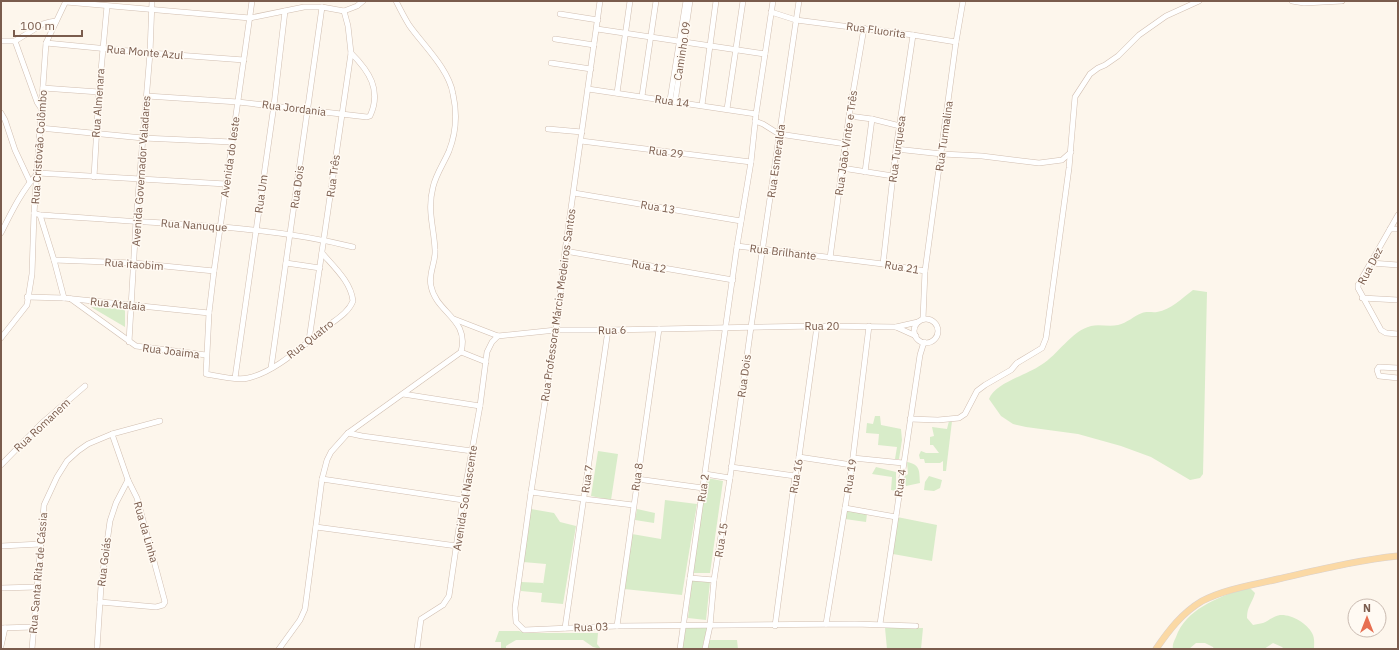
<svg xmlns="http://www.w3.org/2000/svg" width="1399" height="650" font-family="'IBM Plex Sans',sans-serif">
<rect width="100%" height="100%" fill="#fdf6ec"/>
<g fill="#d8ecc9">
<path d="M1193,290L1207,292L1203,474L1200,478L1190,480L1151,457L1121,446L1078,434L1026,427L1013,424L1001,416L989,399C995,383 1027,375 1041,365C1058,355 1071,331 1091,326C1099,324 1109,327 1118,325C1127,323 1134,316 1142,313C1147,311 1153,313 1157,312C1171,310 1182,298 1193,290Z"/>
<path d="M91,307L125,309V327Z"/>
<path d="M875,416H880L881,425L901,429L902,440L899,459H895L897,447L878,445L879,434L866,433L867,423L873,424Z"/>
<path d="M949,421H952L946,471H943V461L940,463H925L924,459H920L919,455L921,451L926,453H939L933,445H930V437L934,436L932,427L947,429Z"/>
<path d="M598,451L618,454L611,500L591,496Z"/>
<path d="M907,462C921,465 919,471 920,483L906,486L904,477L908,474Z"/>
<path d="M876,467L896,472V491L891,490L892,477L872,474Z"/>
<path d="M929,476L942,480L940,488L934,491L924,490L925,482Z"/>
<path d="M707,478L723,481L710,573H692Z"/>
<path d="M665,500L697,504L682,595L624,589L632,534L661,539Z"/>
<path d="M531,509L554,513L560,522L576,526L563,604L541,602L542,593L521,591V582L543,583V585L546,564L523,562Z"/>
<path d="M637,509L655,513L654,523L635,520Z"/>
<path d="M846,510L867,514L866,522L845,519Z"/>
<path d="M897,517L937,525L932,561L893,554Z"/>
<path d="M692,579L710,582L706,620L688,618Z"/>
<path d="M1243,589H1251L1255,593C1252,604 1247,606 1247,618L1253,625C1256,624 1260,624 1263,623C1269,621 1273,616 1280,615C1291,614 1307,623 1312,633C1315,638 1314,644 1314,649H1284L1282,647L1273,643L1264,649H1214L1213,647L1205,643H1196L1189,649H1173C1172,645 1174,641 1176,637C1186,609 1217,598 1243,589Z"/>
<path d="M686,627L707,628L702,649H681Z"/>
<path d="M885,628H923L921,649H887Z"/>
<path d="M499,631H519L526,633H598L597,644L601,649L593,647L583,640H516L506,646V649L502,648L501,649V642H495Z"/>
<path d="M709,640H737L738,649H707Z"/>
</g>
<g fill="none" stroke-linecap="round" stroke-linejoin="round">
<defs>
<g id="minor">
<path d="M252,1L214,271L209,313L206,374C217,376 237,381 248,378C275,372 301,347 323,330C333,321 348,314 353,301C351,282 334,267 322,253"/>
<path d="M600,1L565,251L556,330L531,492L515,608L516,622L524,630L617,626L855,624L916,626"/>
<path d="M1292,1L1304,3L1342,1"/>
<path d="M66,2L250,18L304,7H322L344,11L357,6L363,1"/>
<path d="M771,12L796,20L913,35L956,42"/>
<path d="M560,14L598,20"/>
<path d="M597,29L765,54"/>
<path d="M555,39L594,45"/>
<path d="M1,41H15L43,24L50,22L56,21"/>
<path d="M15,41L37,102L41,108"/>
<path d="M46,43L150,53L244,60"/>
<path d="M551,63L591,69"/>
<path d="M43,88L99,92"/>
<path d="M588,89L756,114"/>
<path d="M617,93L630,1"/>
<path d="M147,96L238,102L367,117L370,116C382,90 369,71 351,53"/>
<path d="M642,96L656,1"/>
<path d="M670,100L686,1"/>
<path d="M675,102L690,1"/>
<path d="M702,105L716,1"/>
<path d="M727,109L743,1"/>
<path d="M1,113L5,120L15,150L30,182"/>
<path d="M849,116L872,119L900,126"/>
<path d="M755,121L763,124L779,134L846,144"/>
<path d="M40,128L143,138L232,142"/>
<path d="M548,129L582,132"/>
<path d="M581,141L751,162"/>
<path d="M896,149L942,154L982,156L1039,163L1062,160L1071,152"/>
<path d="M842,168L893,176"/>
<path d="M865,172L872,119"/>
<path d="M94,177L99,92L107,6"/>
<path d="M574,193L741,221"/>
<path d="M34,213L40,215C75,217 110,220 146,222C215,226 285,230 353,247"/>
<path d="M40,215L54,260L64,298"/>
<path d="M1398,215L1358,285V288L1381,330L1386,333L1398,334"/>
<path d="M1390,229H1398"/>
<path d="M1,233C11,213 22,190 38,173L226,184"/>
<path d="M737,246L883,264L925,271L923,319"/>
<path d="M565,251L733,280"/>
<path d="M830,258L849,116L864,28"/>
<path d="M54,260L134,263L214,271"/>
<path d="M286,263L320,268"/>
<path d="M1371,263L1398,265"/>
<path d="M883,264L896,149L913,35"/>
<path d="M925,271L956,42L963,1"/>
<path d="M27,297L64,298L209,313"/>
<path d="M1362,298L1398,300"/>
<path d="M71,299L136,346L206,355"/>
<path d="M454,319L498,336L556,330H608L817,326L896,327L918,322"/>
<circle cx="926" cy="331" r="12"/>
<path d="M896,327L916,336"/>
<path d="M1,338L27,305L32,274L34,213L46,43L66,1"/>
<path d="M309,340L351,53L348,26L344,11"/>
<path d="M129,342L136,221L150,53L152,1"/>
<path d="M461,352L486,362"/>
<path d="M271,368L322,7"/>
<path d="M1398,368L1379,367L1377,370L1379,376L1398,378"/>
<path d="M235,378L274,105L285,11"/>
<path d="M403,394L480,406"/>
<path d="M910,419L938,420L959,418L965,414L977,391L985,385L1011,370L1017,363L1042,348L1046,338L1069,168L1075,97L1090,74L1098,68L1105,65L1118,56L1139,35L1166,16L1199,1"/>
<path d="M348,433L362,436L472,451"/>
<path d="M799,457L852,465"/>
<path d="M853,458L903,463"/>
<path d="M1,465L42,423L85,386"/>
<path d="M731,467L795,476"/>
<path d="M705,474L730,478"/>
<path d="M322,479L463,500"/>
<path d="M637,479L703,488"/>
<path d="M531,492L584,499L633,505"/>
<path d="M845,508L896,517"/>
<path d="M316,527L457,546"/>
<path d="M1,546L41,544"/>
<path d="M690,578L714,580"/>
<path d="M1,588L37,587"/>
<path d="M100,602L156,607L163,605L165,602L137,498L128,480L112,434"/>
<path d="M826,624L852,465L869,326"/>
<path d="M880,624L920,355L924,342"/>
<path d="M617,626L659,329"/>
<path d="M775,626L795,476L799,457L817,326"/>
<path d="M1,628L34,627"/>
<path d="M565,628L608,330"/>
<path d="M1,646L5,628"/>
<path d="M32,649L44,505L57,477L67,461L78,451L88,444L112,434L160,421"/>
<path d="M97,649L101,586L110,521L116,503L128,480"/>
<path d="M279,649L300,620L305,609L322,479L327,460L331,452L348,433L461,352C470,319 436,313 431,286C428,274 436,262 435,250C434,227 427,211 433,187C436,174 444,163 449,151C456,133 457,112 453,94C449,69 423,45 409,25C404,17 400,9 396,1"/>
<path d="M417,649L421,619L443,605L449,596L463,500L480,406L487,352L492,342L498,336"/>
<path d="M680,649L737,246L751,162L756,114L773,1"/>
<path d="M705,649L710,626L714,580L730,478L751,327L799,1"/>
</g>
<path id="major" d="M1156,649C1169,630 1182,613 1202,601C1225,589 1253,585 1278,579C1318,570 1358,560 1398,556"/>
</defs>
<use href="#minor" stroke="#d1beb0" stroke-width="6"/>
<use href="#major" stroke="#dad1cd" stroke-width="7"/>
<use href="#minor" stroke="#fff" stroke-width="5"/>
<use href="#major" stroke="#fbd9a5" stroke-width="6"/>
</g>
<g text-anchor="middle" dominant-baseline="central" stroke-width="3" stroke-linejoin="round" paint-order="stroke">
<g font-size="11" fill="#7a5c4d" stroke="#fffaf3">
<text transform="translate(876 30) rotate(8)">Rua Fluorita</text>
<text transform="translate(682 51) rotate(-81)">Caminho 09</text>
<text transform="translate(145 52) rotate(5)">Rua Monte Azul</text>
<text transform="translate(672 101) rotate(8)">Rua 14</text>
<text transform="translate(98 103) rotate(-86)">Rua Almenara</text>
<text transform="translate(294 108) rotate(7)">Rua Jordania</text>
<text transform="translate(944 136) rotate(-82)">Rua Turmalina</text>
<text transform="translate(846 143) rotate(-82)">Rua João Vinte e Três</text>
<text transform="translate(39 147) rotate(-86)">Rua Cristovão Colômbo</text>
<text transform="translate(897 149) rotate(-82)">Rua Turquesa</text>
<text transform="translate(666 152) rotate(7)">Rua 29</text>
<text transform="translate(230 157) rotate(-82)">Avenida do leste</text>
<text transform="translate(776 161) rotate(-82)">Rua Esmeralda</text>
<text transform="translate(141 171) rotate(-86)">Avenida Governador Valadares</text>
<text transform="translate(333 176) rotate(-82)">Rua Três</text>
<text transform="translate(297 187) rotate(-82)">Rua Dois</text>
<text transform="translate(261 194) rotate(-82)">Rua Um</text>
<text transform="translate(658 207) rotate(9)">Rua 13</text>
<text transform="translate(194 225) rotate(4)">Rua Nanuque</text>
<text transform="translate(783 252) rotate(7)">Rua Brilhante</text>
<text transform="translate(134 264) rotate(4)">Rua itaobim</text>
<text transform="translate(649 266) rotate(10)">Rua 12</text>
<text transform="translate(1370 266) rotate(-62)">Rua Dez</text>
<text transform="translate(902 267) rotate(9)">Rua 21</text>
<text transform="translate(118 304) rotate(6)">Rua Atalaia</text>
<text transform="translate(558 305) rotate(-82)">Rua Professora Márcia Medeiros Santos</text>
<text x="822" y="326">Rua 20</text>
<text transform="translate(612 330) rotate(-1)">Rua 6</text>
<text transform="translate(310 339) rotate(-38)">Rua Quatro</text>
<text transform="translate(171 351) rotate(7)">Rua Joaima</text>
<text transform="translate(744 376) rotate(-82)">Rua Dois</text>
<text transform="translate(42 425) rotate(-43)">Rua Romanem</text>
<text transform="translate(796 476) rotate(-80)">Rua 16</text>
<text transform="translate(850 476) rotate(-81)">Rua 19</text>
<text transform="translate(637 477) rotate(-82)">Rua 8</text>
<text transform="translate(587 479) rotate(-82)">Rua 7</text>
<text transform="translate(900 483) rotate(-82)">Rua 4</text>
<text transform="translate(703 488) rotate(-82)">Rua 2</text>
<text transform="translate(465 498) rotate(-81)">Avenida Sol Nascente</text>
<text transform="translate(146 532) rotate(74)">Rua da Linha</text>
<text transform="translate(721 540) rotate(-81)">Rua 15</text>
<text transform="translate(104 562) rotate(-83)">Rua Goiás</text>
<text transform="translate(38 573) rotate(-85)">Rua Santa Rita de Cássia</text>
<text transform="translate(591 627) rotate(-2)">Rua 03</text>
</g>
</g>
<rect width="1399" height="650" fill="none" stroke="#7a5c4d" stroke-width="4"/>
<g transform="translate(1367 618)"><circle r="19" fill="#fffaf3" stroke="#cabbb1"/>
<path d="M0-3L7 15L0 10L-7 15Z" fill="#e76f51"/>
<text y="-6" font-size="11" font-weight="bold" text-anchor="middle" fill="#7a5c4d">N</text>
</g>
<path d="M14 30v6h68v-6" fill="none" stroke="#7a5c4d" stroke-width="2"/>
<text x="20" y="30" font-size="12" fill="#7a5c4d" stroke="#fffaf3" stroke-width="3" paint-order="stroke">100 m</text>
</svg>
